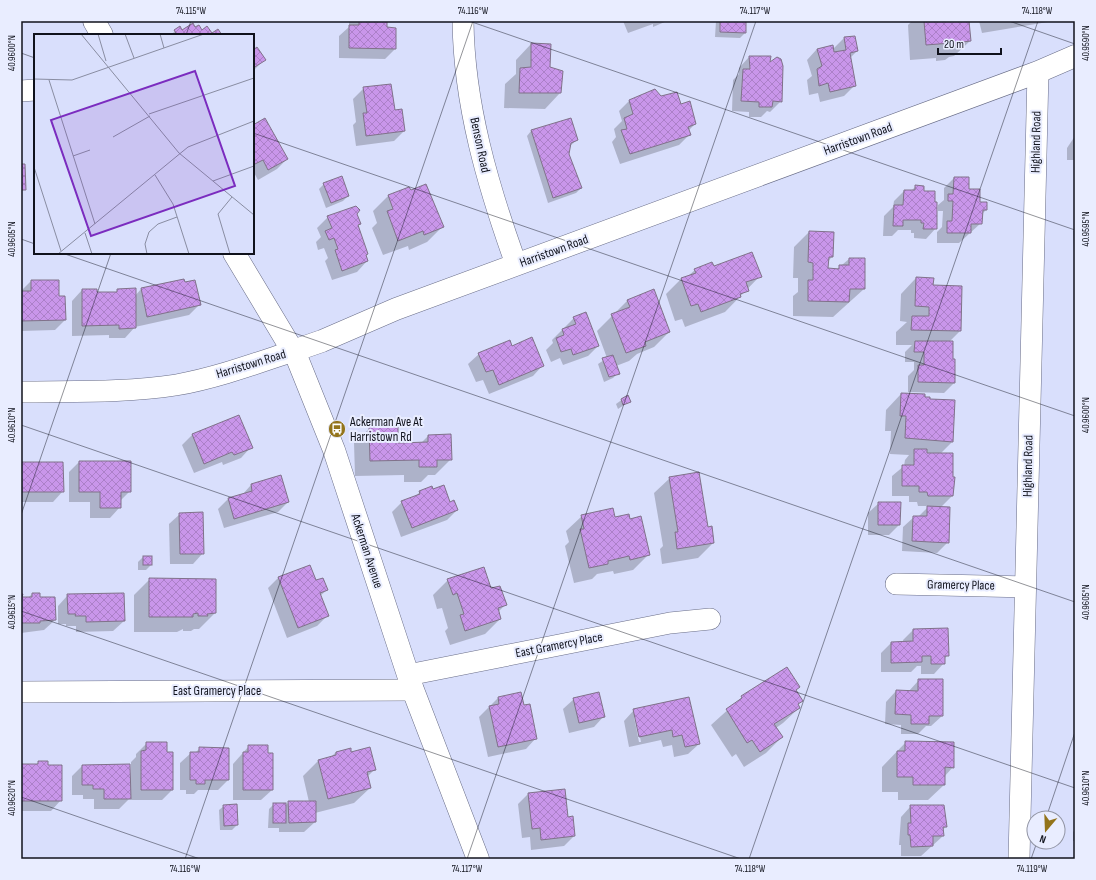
<svg xmlns="http://www.w3.org/2000/svg" width="1096" height="880" font-family="'Sofia Sans Condensed',sans-serif">
<defs>
<pattern id="building-cross-hatch" width="8" height="8" patternUnits="userSpaceOnUse"><rect width="8" height="8" fill="#c996ea"/><path d="M0 0l8 8M0 8l8-8" fill="none" stroke="#ac80c8"/></pattern>
</defs>
<rect width="100%" height="100%" fill="#d9dffc"/>
<g fill="#0003" fill-rule="evenodd">
<path d="M349,21H386V28L395,29V49L385,59L339,58V36L349,27Z"/>
<path d="M623,21H667L653,27V24L628,33Z"/>
<path d="M716,21H745V33L740,38L715,37Z"/>
<path d="M912,21H969L970,41L954,56L949,57L945,60L936,61V58L910,60L908,25Z"/>
<path d="M979,21H1054L982,33Z"/>
<path d="M180,28L182,31H201L221,35H170Z"/>
<path d="M844,38L857,51L850,58L855,85L844,96L820,102L818,93L809,95L807,80L812,76L807,60L817,49L832,50Z"/>
<path d="M531,44L549,68L560,93L545,109L504,108L505,84L516,74V60Z"/>
<path d="M253,51L264,60L253,71Z"/>
<path d="M749,57H770L768,64L781,101L770,112L767,111L761,117H749V112L732,111L733,80L739,74V68Z"/>
<path d="M364,88L394,111L404,131L394,141L356,146L353,125L356,122L353,99Z"/>
<path d="M661,97L681,106L695,124L688,131L690,134L679,145L620,164L612,142L616,137L614,129L622,121L619,111L629,101Z"/>
<path d="M253,127L287,159L277,169L258,180L253,171Z"/>
<path d="M531,131L577,140L570,146L568,154L581,188L576,193L548,203L527,136Z"/>
<path d="M1075,136V160H1067V148Z"/>
<path d="M954,178L986,210L982,214L981,223L959,243H937V232L942,227L943,211H938V205L944,200V188Z"/>
<path d="M324,184L348,196L343,201L326,208L319,189Z"/>
<path d="M916,186L923,192L936,228L926,239L914,238V233H911V230H898L892,236H883L884,216L893,207L894,201L904,191H911Z"/>
<path d="M409,188L442,227L427,242L409,250L408,246L383,255L372,228L377,223L373,211L388,196Z"/>
<path d="M358,209L356,215L360,224L357,227L367,254L365,256L367,261L357,272L332,280L325,261L328,258L324,248L318,250L316,242L321,237L317,228L328,217Z"/>
<path d="M1075,229V252H1074L1073,231Z"/>
<path d="M809,232L832,257L828,261L827,269L836,270L849,259H864V289L833,317L793,316V296L798,292V278H793L794,247Z"/>
<path d="M713,267L760,276L725,312L685,327L682,319L675,321L666,294L681,279L688,276L695,270Z"/>
<path d="M916,278L932,286L960,331L949,342L954,383L944,393L908,392V376L914,370V362H905V352L912,345H896V332L907,322L900,321L901,294Z"/>
<path d="M184,280L200,304L189,315L135,327L125,338H109V335L72,336V301L82,290L97,293H115L118,290L135,296L141,289Z"/>
<path d="M31,281L58,297L65,320L55,330L21,331V291Z"/>
<path d="M628,300L669,332L654,347L637,354L629,361L616,366L618,373L613,378L604,382L598,364L607,358L597,331Z"/>
<path d="M574,318L598,346L588,356L563,365L560,358L551,362L546,350L553,343L552,340Z"/>
<path d="M512,347L543,365L533,376L489,394L483,380L476,382L468,364L479,354Z"/>
<path d="M901,394L924,397L952,442L940,454L952,496L940,508L948,542L937,553L902,551L903,527L914,517H918L929,506H918L917,502H909V496H892V476L904,466L905,460L909,455L890,454L891,431H885L886,410Z"/>
<path d="M627,396L630,401L618,409L616,404Z"/>
<path d="M370,428L397,444L421,443L428,436L451,459L435,475H428L421,482H404V475L355,476L354,443Z"/>
<path d="M192,435L251,447L241,458L223,465L222,462L194,473L182,445Z"/>
<path d="M79,462L130,491L120,501V507L110,518H90V502H69V472Z"/>
<path d="M21,463H62L63,491L53,502H21Z"/>
<path d="M281,477L288,502L278,512L224,528L218,509L228,499L242,495L251,485Z"/>
<path d="M670,478L707,528L713,543L698,558L662,564L660,549L663,546L654,493Z"/>
<path d="M433,490L457,510L447,520L401,537L392,512L402,502L414,497L420,492Z"/>
<path d="M879,503L899,525L889,535H868V513Z"/>
<path d="M180,514L203,553L193,564H170L169,524Z"/>
<path d="M582,516L629,520L648,555L633,570L614,574L613,571L597,574L592,579L574,583L565,546L569,542L566,531Z"/>
<path d="M143,557L151,565L146,570H138V562Z"/>
<path d="M279,577L315,581L327,590L320,596L327,616L317,626L287,638L268,588Z"/>
<path d="M150,579L215,613L199,629H194L191,631H183V629L177,632H134V595Z"/>
<path d="M448,580L490,590L505,605L498,612L500,619L485,634L450,645L445,631L448,628L442,608L437,609L433,595Z"/>
<path d="M32,594L40,598L55,620L44,630L21,633V595V598H28Z"/>
<path d="M68,595L124,621L113,631L76,632V626H66V624H58V606Z"/>
<path d="M913,630L948,655L944,659V663L934,674H921V666H917L911,672H881V653L891,643H903V640Z"/>
<path d="M919,680H942V716L931,726H926L918,734H901V725L885,724L886,702L896,691L908,692Z"/>
<path d="M799,687L795,691L802,701L797,705L799,708L783,723L776,728L782,737L766,753L744,767L736,754L732,757L711,725L742,697Z"/>
<path d="M520,693L523,706L536,738L526,749L488,757L479,717L498,698Z"/>
<path d="M574,699L604,716L594,727L569,733L563,709Z"/>
<path d="M689,699L699,744L688,754L674,757L672,745L663,747L661,740L629,747L624,721L634,710ZM634,717H636L641,742H639Z"/>
<path d="M906,742L953,767L944,777V785L928,800H898V792H882V767Z"/>
<path d="M147,743L166,753H172V790L162,800H131V797L119,809H94V799H83V795H72V776L82,766L131,787V762L136,757V754Z"/>
<path d="M249,746L272,790L261,800H233V764Z"/>
<path d="M200,748L228,780L218,790H198L194,794H186V790H180V763L191,753H195Z"/>
<path d="M336,752L374,770L367,777L370,788L354,803L315,813V822L304,832H279V828H268L269,809L274,804L285,806L289,802H309L303,776L318,761L331,757Z"/>
<path d="M39,762L61,800L51,811H21V765H36Z"/>
<path d="M528,794L567,818L574,836L564,846L531,850L530,837L522,838L518,804Z"/>
<path d="M224,806L237,825L232,830H220L219,810Z"/>
<path d="M911,806L946,817V827L942,830L943,836L921,856H901V845H899L901,817Z"/>
<path d="M1075,830V841H1073V832Z"/>
</g>
<g fill="url(#building-cross-hatch)" stroke="#80728a">
<path d="M359,21H387V27L396,28V49L349,48V25H359Z"/>
<path d="M720,21H746V33L720,32Z"/>
<path d="M924,21H969L971,41L962,42V45L951,46V43L926,45Z"/>
<path d="M193,23L195,27L199,25L202,30L207,26L212,33L218,29L222,35H177L174,30L180,26L182,30Z"/>
<path d="M855,36L858,51L850,53L856,86L830,92L828,83L819,86L817,69L822,66L817,49L833,45L834,52L846,50L844,37Z"/>
<path d="M531,43L551,44L550,67L563,71L561,93H519L520,68L531,67Z"/>
<path d="M257,47L266,60L253,68V50Z"/>
<path d="M749,56H771L770,62L777,57L781,59L783,66L782,102L773,101L772,107H759V102L741,101L743,69H750Z"/>
<path d="M391,84L395,110L402,109L405,131L366,136L363,113H367L363,87Z"/>
<path d="M655,89L661,96L677,92L681,104L690,101L696,124L688,127L691,135L630,154L621,130L627,129L624,118L633,114L629,100Z"/>
<path d="M265,118L288,159L268,170L263,160L255,164L253,161V125Z"/>
<path d="M571,118L578,140L571,143L569,154L582,188L553,198L531,130Z"/>
<path d="M21,164H25L26,190H21Z"/>
<path d="M342,176L349,196L331,203L323,183Z"/>
<path d="M954,177H969V189H980V202H987V210H983L982,224H971V233H947V221H952L953,201H948V194H953Z"/>
<path d="M426,184L444,227L424,235L423,231L398,241L387,211L393,209L388,195L409,187L411,190Z"/>
<path d="M915,185L924,186V191H935V202H937V229H923L924,223H921V220H903V226H893L894,205H903L904,190H915Z"/>
<path d="M356,206L360,210L357,214L361,224L358,225L368,254L366,255L368,261L342,271L335,250L338,249L334,238L329,240L325,231L332,228L327,216Z"/>
<path d="M809,231L834,232L833,257H829L828,268L839,269V265H849V258H865V289H850L849,302L808,301V280H813V263L808,262Z"/>
<path d="M752,252L762,277L746,282L749,291L740,294L741,297L701,312L698,304L691,306L681,278L696,273L694,269L712,262L714,266Z"/>
<path d="M916,277L934,278L933,285L962,286L961,331L911,330L912,316H929V307L915,306Z"/>
<path d="M184,279L185,282L195,280L201,305L147,317L141,288Z"/>
<path d="M31,280H59V296H65L66,320L21,321V291H31Z"/>
<path d="M136,288V328L119,329V325L82,326V289H97V292H117V289Z"/>
<path d="M654,289L670,332L645,342L646,346L626,353L611,314L630,307L627,300Z"/>
<path d="M586,312L599,346L573,355L571,349L561,352L556,338L564,335L562,329L576,324L573,317Z"/>
<path d="M532,337L544,366L499,385L493,370L486,372L478,353L510,340L512,346Z"/>
<path d="M915,341H953V359H955V383L918,382V365H924V352H914Z"/>
<path d="M613,355L620,374L609,377L602,358Z"/>
<path d="M901,393L925,394V397H930V399L955,400L953,442L905,438L906,416H900Z"/>
<path d="M628,395L631,402L623,405L621,399Z"/>
<path d="M239,415L253,448L234,455L232,452L204,464L192,434Z"/>
<path d="M398,426V443L428,442V435L451,434L452,460H437V467H419V460L370,461L369,427Z"/>
<path d="M914,449H927V453H953V477H955L953,496H928L927,492H919V486H902V465H914Z"/>
<path d="M79,461H131V492H121V508H100V492H79Z"/>
<path d="M21,462H63L64,492H22Z"/>
<path d="M699,472L708,527L712,526L714,543L677,549L675,532H678L669,477Z"/>
<path d="M281,475L289,502L234,519L228,498L252,491L251,484Z"/>
<path d="M444,485L450,502L454,500L458,510L412,528L401,501L420,494L419,491L432,486L433,489Z"/>
<path d="M878,502H901L900,525H878Z"/>
<path d="M927,506L950,507L949,543L912,541L913,516H927Z"/>
<path d="M613,508L615,517L629,514L630,519L641,516L650,555L630,560L629,556L608,561V564L589,568L580,529H584L581,515Z"/>
<path d="M203,512L204,554H180L179,513Z"/>
<rect x="143" y="556" width="9" height="9"/>
<path d="M310,565L316,580L323,578L328,590L320,593L329,616L298,628L278,577Z"/>
<path d="M484,567L491,588L500,586L507,605L498,608L501,619L465,631L460,615L464,614L457,593L453,595L447,579Z"/>
<path d="M149,578L216,579V613L207,614L208,616H198V613L193,614V617H149Z"/>
<path d="M32,593H40V597H55L56,620L40,621V623H21V594H23L22,597H32Z"/>
<path d="M124,593L125,621L86,622V616H75L76,614H68L67,594Z"/>
<path d="M948,628L949,656H945V664H931V656H922V662L891,663V642L913,641V629Z"/>
<path d="M787,667L800,687L796,690L803,701L798,704L800,708L774,724L783,737L760,752L752,740L747,743L726,709L742,698L741,696Z"/>
<path d="M918,679H943V716H929V724H911V715L895,714L896,690L918,691Z"/>
<path d="M521,692L524,705L530,704L537,739L498,747L489,706L499,704L498,697Z"/>
<path d="M599,692L605,717L579,723L573,698Z"/>
<path d="M689,697L700,744L685,747L682,735L673,737L672,730L639,737L633,709Z"/>
<path d="M905,741L954,742V768L945,767V785H913V777H897V751H905Z"/>
<path d="M146,742H167V752H173V790H141V751L146,750Z"/>
<path d="M248,745H268V753H273V790H243V752H248Z"/>
<path d="M199,747L229,748V780H205V784H196V780H190V752H199Z"/>
<path d="M370,747L376,770L367,772L371,788L328,799L318,760L336,755V752L351,748V752Z"/>
<path d="M38,761H48V765H62V801H21V764H38Z"/>
<path d="M130,764L131,799H104V789H93V785H82V765Z"/>
<path d="M565,789L568,817L573,816L575,836L541,840L540,828L532,829L528,793Z"/>
<path d="M288,801H316V822L289,823Z"/>
<rect x="273" y="803" width="13" height="20"/>
<path d="M237,804L238,825L224,826L223,805Z"/>
<path d="M910,805H944L947,827H943L944,836H933V846L911,847L910,835H908V823H911Z"/>
</g>
<g fill="none" stroke-linecap="round" stroke-linejoin="round">
<defs>
<g id="minor">
<path d="M463,21C464,105 488,186 516,264"/>
<path d="M21,91L35,90"/>
<path d="M21,392C72,391 125,393 176,385C216,378 254,364 293,351"/>
<path d="M896,584L1025,587"/>
<path d="M408,675L670,623L710,619"/>
<path d="M21,692L413,690"/>
<path d="M1019,859L1038,72"/>
</g>
<g id="tertiary">
<path d="M94,21L102,35"/>
<path d="M234,253L297,358L334,450L413,690L478,859"/>
<path d="M293,351L322,341L396,309L1038,72L1075,56"/>
</g>
</defs>
<use href="#minor" stroke="#696d87" stroke-width="22"/>
<use href="#tertiary" stroke="#696d87" stroke-width="23"/>
<use href="#minor" stroke="#fff" stroke-width="21"/>
<use href="#tertiary" stroke="#fff" stroke-width="22"/>
</g>
<path fill="none" stroke="#10121c" stroke-width="1" stroke-opacity="0.45" d="M469,21L1075,230M1009,21L1075,44M186,35L191,21M21,53L35,58M253,133L1075,416M21,239L35,244M62,253L1075,602M21,425L1075,788M21,515L111,253M21,611L741,859M21,797L200,859M1046,818L1075,732M185,859L473,21M467,859L756,21M749,859L1038,21M1031,859L1037,842"/>
<defs>
<symbol id="bus-disc" viewBox="-11 -11 22 22"><circle r="9.5" fill="#93741b" stroke="#e9edff"/><path d="M-5-6H5V4H4V6H2V4H-2V6H-4V4H-5ZM-3.5-4V0h7V-4ZM-3.5 1.2v1.5H-2V1.2ZM2 1.2v1.5H3.5V1.2Z" fill="#fff"/></symbol>
</defs>
<g fill-rule="evenodd">
<use href="#bus-disc" x="327" y="419" width="20" height="20"/>
</g>
<g text-anchor="middle" dominant-baseline="central" stroke-width="4" stroke-linejoin="round" paint-order="stroke">
<g font-size="13" fill="#10121c" stroke="#e9edff">
<text transform="translate(858 139) rotate(-20)">Harristown Road</text>
<text transform="translate(1036 142) rotate(-89)">Highland Road</text>
<text transform="translate(480 145) rotate(78)">Benson Road</text>
<text transform="translate(554 251) rotate(-20)">Harristown Road</text>
<text transform="translate(251 364) rotate(-17)">Harristown Road</text>
<text transform="translate(1028 466) rotate(-89)">Highland Road</text>
<text transform="translate(367 551) rotate(72)">Ackerman Avenue</text>
<text transform="translate(961 585) rotate(1)">Gramercy Place</text>
<text transform="translate(559 645) rotate(-11)">East Gramercy Place</text>
<text x="217" y="691">East Gramercy Place</text>
</g>
<g font-size="13" fill="#10121c" stroke="#e9edff" text-anchor="start">
<text x="350" y="422">Ackerman Ave At<tspan x="350" dy="15">Harristown Rd</tspan></text>
</g>
</g>
<g transform="translate(34 34)">
<rect width="220" height="220" fill="#d9dffc"/>
<path fill="none" stroke="#898da2" stroke-width="1" d="M47,0L145,119L220,181M64,0L72,27M91,0L100,24M126,0L130,14M0,45L38,46L170,0M15,46L61,190M115,80L220,44M79,103L116,82M39,122L56,116M0,133L27,217M121,141L139,170L155,220M179,147L220,132M51,199L58,220M24,220L154,113L220,87M113,220L111,210L115,198L124,190L143,183M196,220L184,180L198,163"/>
<path fill="#7b2cbf" fill-opacity="0.15" stroke="#7b2cbf" stroke-width="2" d="M161,37L201,152L57,202L17,86Z"/>
<rect width="220" height="220" fill="none" stroke="#10121c" stroke-width="2"/>
</g>
<rect width="1096" height="880" fill="none" stroke="#e9edff" stroke-width="44"/>
<g transform="translate(1046 830) rotate(199)"><circle r="19" fill="#e9edff" stroke="#9295a4"/>
<path d="M0-3L7 15L0 10L-7 15Z" fill="#93741b"/>
<text y="-6" font-size="11" font-weight="bold" text-anchor="middle" fill="#10121c">N</text>
</g>
<path d="M938 48v6h63v-6" fill="none" stroke="#10121c" stroke-width="2"/>
<text x="944" y="48" font-size="12" fill="#10121c" stroke="#e9edff" stroke-width="3" paint-order="stroke">20 m</text>
<rect x="22" y="22" width="1052" height="836" fill="none" stroke="#10121c" stroke-width="1.5"/>
<g font-size="10" text-anchor="middle" fill="#10121c">
<text x="191" y="14">74.115°W</text>
<text x="473" y="14">74.116°W</text>
<text x="755" y="14">74.117°W</text>
<text x="1037" y="14">74.118°W</text>
<text transform="translate(1085 43) rotate(-90)" y="4">40.9590°N</text>
<text transform="translate(11 53) rotate(-90)" y="4">40.9600°N</text>
<text transform="translate(1085 229) rotate(-90)" y="4">40.9595°N</text>
<text transform="translate(11 239) rotate(-90)" y="4">40.9605°N</text>
<text transform="translate(1085 415) rotate(-90)" y="4">40.9600°N</text>
<text transform="translate(11 425) rotate(-90)" y="4">40.9610°N</text>
<text transform="translate(1085 602) rotate(-90)" y="4">40.9605°N</text>
<text transform="translate(11 612) rotate(-90)" y="4">40.9615°N</text>
<text transform="translate(1085 788) rotate(-90)" y="4">40.9610°N</text>
<text transform="translate(11 798) rotate(-90)" y="4">40.9620°N</text>
<text x="185" y="872">74.116°W</text>
<text x="467" y="872">74.117°W</text>
<text x="750" y="872">74.118°W</text>
<text x="1032" y="872">74.119°W</text>
</g>
</svg>
